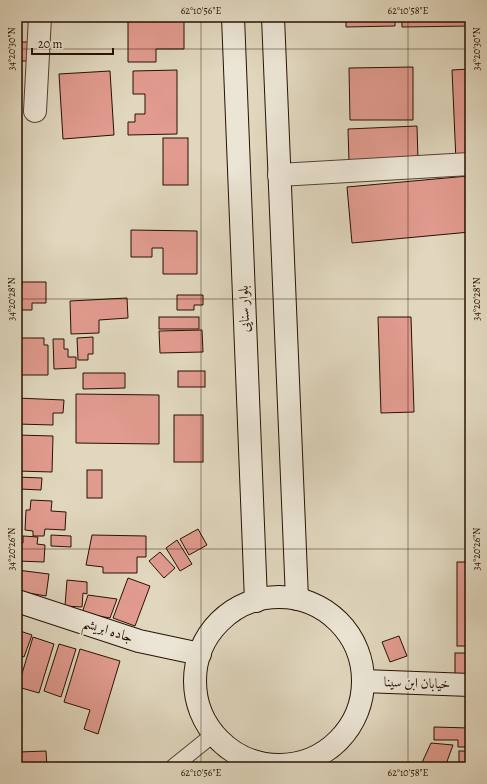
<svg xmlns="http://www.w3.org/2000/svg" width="487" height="784" font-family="Alegreya,Amiri,serif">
<rect width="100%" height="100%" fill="#e0d7be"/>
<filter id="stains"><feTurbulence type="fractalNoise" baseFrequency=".005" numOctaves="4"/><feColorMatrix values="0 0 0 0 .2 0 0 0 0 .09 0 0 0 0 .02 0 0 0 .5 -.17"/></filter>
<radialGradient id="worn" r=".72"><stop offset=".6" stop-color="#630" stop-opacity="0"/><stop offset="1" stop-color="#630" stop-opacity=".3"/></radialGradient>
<g fill="#e19b8f" stroke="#281103">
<path d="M346,17H395V26L346,27Z"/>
<path d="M402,17H470V26L402,27Z"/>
<path d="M128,21H184V49H156V62H128Z"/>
<rect x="17" y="42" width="14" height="19"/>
<path d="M413,67V120H350L349,68Z"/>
<path d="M470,69V160L456,161L452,70Z"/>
<path d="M177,70V134L128,135V122H135V114H145V94H133V71Z"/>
<path d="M110,71L114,135L63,139L59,74Z"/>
<path d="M417,126L418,160L349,162L348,129Z"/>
<rect x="163" y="138" width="25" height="47"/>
<path d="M468,176L470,194V232L352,243L347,187Z"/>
<path d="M131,230L197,231V274H163V248H152V257H131Z"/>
<path d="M22,282H46V303H32V310H17V302H21Z"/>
<path d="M177,295H203V305H194V310H177Z"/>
<path d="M127,298L128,318L99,320V333L71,334L70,301Z"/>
<rect x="159" y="317" width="40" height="12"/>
<path d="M378,317H411L414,412L381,413Z"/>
<path d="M202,330L203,352L160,353L159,331Z"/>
<path d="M93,337V354H88V360H78L77,338Z"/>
<path d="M21,338H44V345H48V375H21Z"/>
<path d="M53,339H64V349H68V357H76V368L54,369Z"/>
<rect x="178" y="371" width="27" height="16"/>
<path d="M83,373H125V388L83,389Z"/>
<path d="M76,394L159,395V444L76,443Z"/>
<path d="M17,398L64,400L63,413H53V425L17,424Z"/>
<rect x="174" y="415" width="29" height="47"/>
<path d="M17,435L53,436L52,472L17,471Z"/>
<rect x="87" y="470" width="15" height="28"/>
<path d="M17,477L42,478L41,490L20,489V493H17Z"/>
<path d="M31,500L52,501L51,511L66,512L65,530L45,529L44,536H33V531L25,530L26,510H30Z"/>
<path d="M198,529L207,545L189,555L180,539Z"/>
<path d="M51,535L71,536V547L51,546Z"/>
<path d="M92,535L146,536V557H137V573H103V567L86,565Z"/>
<path d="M23,536L38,537L37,544L45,545L44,562L17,561V543H23Z"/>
<path d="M177,540L192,564L180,571L166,548Z"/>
<path d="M160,552L175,568L164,578L149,561Z"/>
<rect x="457" y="562" width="13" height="84"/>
<path d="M17,570L49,574L46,596L17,591Z"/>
<path d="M128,578L150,586L135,626L113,618Z"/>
<path d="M67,580L87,582V594L83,593L82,607L65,606Z"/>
<path d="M88,595L117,599L110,618L82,613Z"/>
<path d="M17,630L32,635L24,657L17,654Z"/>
<path d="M399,636L407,656L390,662L382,642Z"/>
<path d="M33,637L54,644L39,693L18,687Z"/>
<path d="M59,644L76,649L61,697L44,691Z"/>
<path d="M80,649L120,661L98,734L84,729L90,710L64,702Z"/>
<rect x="455" y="653" width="15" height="26"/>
<path d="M434,727L470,728V747H458V740H434Z"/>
<path d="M431,743L453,745L445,767H420Z"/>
<path d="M46,751L47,767H20L19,752Z"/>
<rect x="459" y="751" width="11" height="16"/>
</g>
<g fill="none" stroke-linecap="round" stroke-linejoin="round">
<defs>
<path id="lane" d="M173,767L214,734"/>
<g id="street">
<path d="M35,111L40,17"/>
<path d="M279,175L470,164"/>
</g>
<g id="secondary">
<path d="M233,17L256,601"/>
<path d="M273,17L297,599"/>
<circle cx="279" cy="681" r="84"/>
<path d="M17,601L139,641L200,654"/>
<path d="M363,681L470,685"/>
</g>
</defs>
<use href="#lane" stroke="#564232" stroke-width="17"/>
<use href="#street" stroke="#564232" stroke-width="24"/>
<use href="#secondary" stroke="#281103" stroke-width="24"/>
<use href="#lane" stroke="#ebe5d5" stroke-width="15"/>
<use href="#street" stroke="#ebe5d5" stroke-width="22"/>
<use href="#secondary" stroke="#ebe5d5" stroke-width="22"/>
</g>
<path fill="none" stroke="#281103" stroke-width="1" stroke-opacity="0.45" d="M201,17V767M408,17V767M17,49H470M17,299H470M17,549H470"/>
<g text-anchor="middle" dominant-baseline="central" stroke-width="3.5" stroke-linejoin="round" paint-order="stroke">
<g font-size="14" fill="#281103" stroke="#ebe5d5">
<text transform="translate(244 309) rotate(-92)">بلوار سنایی</text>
<text transform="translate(108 630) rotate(18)">جاده ابریشم</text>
<text transform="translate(417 683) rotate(2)">خیابان ابن سینا</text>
</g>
</g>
<rect width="487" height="784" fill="none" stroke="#e0d7be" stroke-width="44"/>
<path d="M32 48v6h81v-6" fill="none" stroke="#281103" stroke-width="2"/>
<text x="38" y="48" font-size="12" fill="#281103" stroke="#ebe5d5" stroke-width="3" paint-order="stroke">20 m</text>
<rect x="22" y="22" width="443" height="740" fill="none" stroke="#281103" stroke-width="1.5"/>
<g font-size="10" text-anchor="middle" fill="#281103">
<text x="201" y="14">62°10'56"E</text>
<text x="408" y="14">62°10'58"E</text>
<text transform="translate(11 49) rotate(-90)" y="4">34°20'30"N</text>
<text transform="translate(476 49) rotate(-90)" y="4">34°20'30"N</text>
<text transform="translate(11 299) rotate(-90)" y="4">34°20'28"N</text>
<text transform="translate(476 299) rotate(-90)" y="4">34°20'28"N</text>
<text transform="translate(11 549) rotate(-90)" y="4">34°20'26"N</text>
<text transform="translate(476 549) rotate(-90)" y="4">34°20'26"N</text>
<text x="201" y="776">62°10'56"E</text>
<text x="408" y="776">62°10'58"E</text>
</g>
<rect width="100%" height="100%" filter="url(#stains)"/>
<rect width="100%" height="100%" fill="url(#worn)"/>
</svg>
